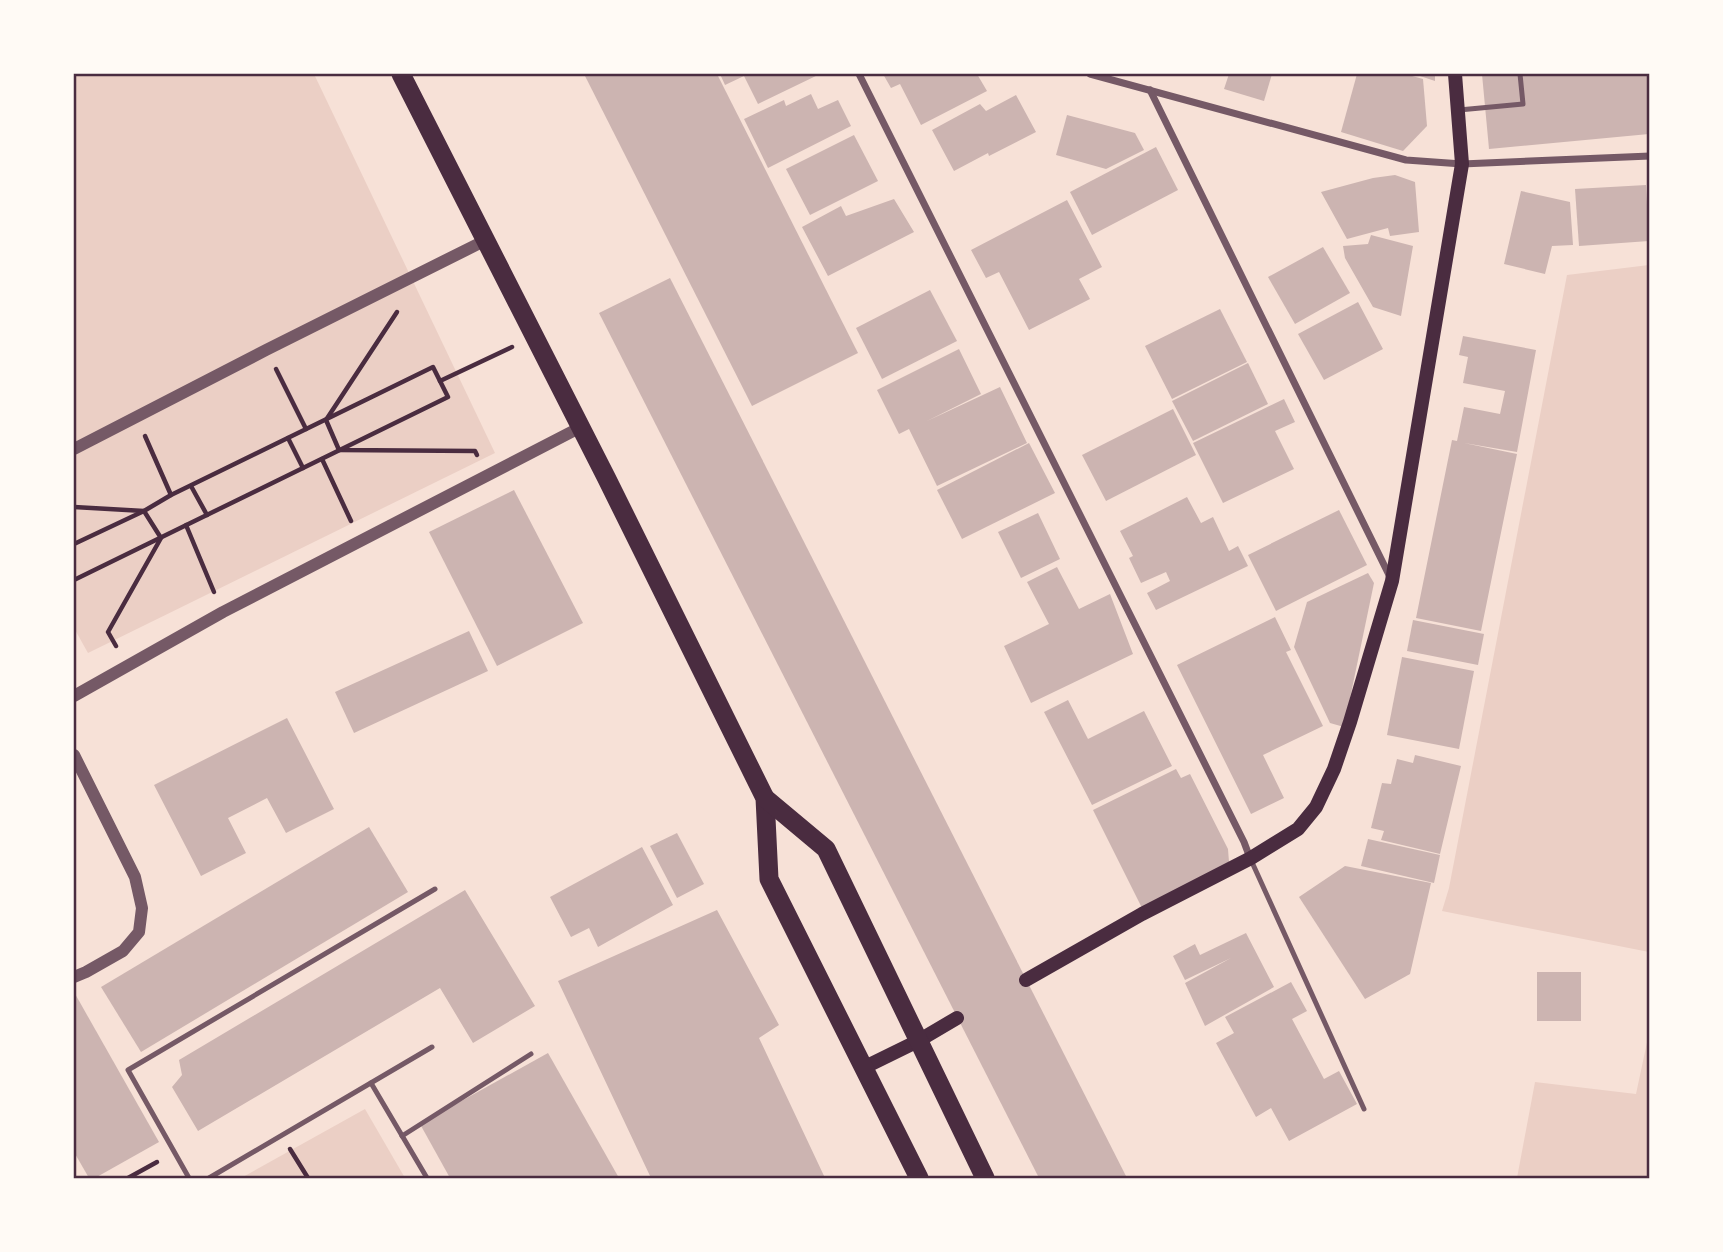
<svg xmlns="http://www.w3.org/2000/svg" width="1723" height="1252" font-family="'Roboto Condensed',sans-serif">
<rect width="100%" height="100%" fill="#f7e1d7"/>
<g fill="#ebcfc5">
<path d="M74,74H314L495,453L88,653L74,628Z"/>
<path d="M1649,265H1650L1649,952L1442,911L1449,888L1567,275Z"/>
<path d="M1649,1033V1178H1517L1535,1082L1636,1094Z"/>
<path d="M365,1109L405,1178H241Z"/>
</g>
<g fill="#ccb4b1">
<path d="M584,74H717L858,353L752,406Z"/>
<path d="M720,74H820L758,104L744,76L725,85Z"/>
<path d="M883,74H977L987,91L921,125L900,84L891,88Z"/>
<path d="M1229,74H1272L1264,101L1224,89Z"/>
<path d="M1357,74H1405L1423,79L1427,126L1403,151L1341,132Z"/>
<path d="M1414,74H1435V81Z"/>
<path d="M1482,74H1649V134L1489,149Z"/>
<path d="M811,94L818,109L838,100L851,126L768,168L744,119L784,100L786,106Z"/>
<path d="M1016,95L1036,132L989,156L988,153L954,171L932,130L980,104L986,111Z"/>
<path d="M1067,115L1135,133L1144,150L1106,169L1056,155Z"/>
<path d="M854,135L878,181L810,215L786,169Z"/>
<path d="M1156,147L1178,190L1092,235L1070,192Z"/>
<path d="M1395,175L1415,182L1419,232L1390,236L1388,228L1347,239L1321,192L1373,178Z"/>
<path d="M1646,185L1649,241L1579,246L1575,189Z"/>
<path d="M1521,191L1570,202L1573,245L1552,246L1545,274L1504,264Z"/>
<path d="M894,199L914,232L828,276L802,227L841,206L846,216Z"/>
<path d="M1067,200L1102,267L1079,279L1090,299L1029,330L999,272L986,278L971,250Z"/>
<path d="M1371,235L1413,246L1401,316L1373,307L1345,258L1343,246L1368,244Z"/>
<path d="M1323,247L1350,293L1295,324L1268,277Z"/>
<path d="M670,278L1127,1178H1039L599,313Z"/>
<path d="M930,290L957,341L882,379L856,328Z"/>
<path d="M1358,302L1383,349L1324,380L1298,334Z"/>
<path d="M1220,309L1247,362L1172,399L1145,346Z"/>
<path d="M1463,336L1536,350L1517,452L1464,443L1517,454L1481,631L1416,618L1452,440L1457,441L1464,407L1500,414L1505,391L1463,383L1468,357L1459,355Z"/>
<path d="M959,349L981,394L927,421L1000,387L1027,443L937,486L909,429L899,434L877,390Z"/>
<path d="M1248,363L1268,404L1193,441L1172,401Z"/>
<path d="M1284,399L1295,422L1275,431L1294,469L1223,503L1193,443Z"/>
<path d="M1173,409L1196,455L1106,501L1082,455Z"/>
<path d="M1029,443L1055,493L962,539L937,490Z"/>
<path d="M514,490L583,623L497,666L429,532Z"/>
<path d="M1187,497L1201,523L1213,517L1229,551L1238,546L1248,566L1156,610L1147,593L1170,581L1166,572L1141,583L1129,558L1133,556L1120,531Z"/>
<path d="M1339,510L1367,565L1276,611L1248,555Z"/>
<path d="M1038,513L1060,559L1021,578L998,532Z"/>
<path d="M1057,567L1079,609L1110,594L1133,654L1031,703L1004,646L1049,624L1027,582Z"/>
<path d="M1368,573L1374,583L1344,727L1330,723L1294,647L1307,602Z"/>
<path d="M1275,617L1291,650L1286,652L1323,726L1263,755L1284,798L1251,814L1177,665Z"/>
<path d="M1413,620L1484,634L1478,665L1407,651Z"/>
<path d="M469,631L488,671L354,733L335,692Z"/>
<path d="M1402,657L1474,671L1459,749L1387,735Z"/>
<path d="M1068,700L1088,739L1144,711L1172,766L1092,805L1044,712Z"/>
<path d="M287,718L334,809L286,833L267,798L228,818L246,853L201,876L154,785Z"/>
<path d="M1415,755L1461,766L1440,854L1381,840L1384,831L1371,828L1382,783L1391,784L1397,759L1413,763Z"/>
<path d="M1176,769L1181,778L1190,774L1228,849L1229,862L1143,910L1093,810Z"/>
<path d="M369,827L408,892L141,1052L101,987Z"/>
<path d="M677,833L704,884L677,898L650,846Z"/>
<path d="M1368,839L1440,855L1434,883L1361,866Z"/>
<path d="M642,847L673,905L598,947L589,928L571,937L550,897Z"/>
<path d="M1345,866L1431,883L1410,974L1365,999L1299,897Z"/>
<path d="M465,890L535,1006L473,1043L440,988L198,1131L172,1087L182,1075L179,1060Z"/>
<path d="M717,910L779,1025L759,1038L825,1178H651L558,981Z"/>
<path d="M1246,933L1274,987L1205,1026L1185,983L1231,958L1185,980L1173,956L1195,944L1200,955Z"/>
<rect x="1537" y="972" width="44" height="49"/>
<path d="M1291,982L1307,1011L1292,1019L1324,1079L1339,1071L1357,1104L1289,1141L1271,1108L1256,1117L1216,1043L1234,1033L1225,1017Z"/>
<path d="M74,992L159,1142L95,1178H89L74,1152Z"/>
<path d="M548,1053L619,1178H450L420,1124Z"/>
</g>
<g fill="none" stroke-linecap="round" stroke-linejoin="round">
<g stroke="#4a2c40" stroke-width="4.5">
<path d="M397,312L326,420L339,450L475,451L477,455"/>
<path d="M276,369L306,429"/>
<path d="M440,381L512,347"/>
<path d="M145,436L171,495"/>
<path d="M288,438L303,468"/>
<path d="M322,459L351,521"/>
<path d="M191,486L207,515"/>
<path d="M74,507L144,511L161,538L108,632L116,646"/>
<path d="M186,525L214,592"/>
<path d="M74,544L144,511L171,495L433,367L448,397L74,580"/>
<path d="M290,1149L308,1178"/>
<path d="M128,1178L157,1162"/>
</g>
<g stroke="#755966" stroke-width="5">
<path d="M1459,110L1523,104L1520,74"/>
<path d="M1251,860L1364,1109"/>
<path d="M371,1083L427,1178"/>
<path d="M402,1136L531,1054"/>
<path d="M189,1178L128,1070L435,889"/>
<path d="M209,1178L432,1047"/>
</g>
<g stroke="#755966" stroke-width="7">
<path d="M859,74L1244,842L1250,858"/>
<path d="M1090,74L1406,160L1462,164L1650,156"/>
<path d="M1150,90L1390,577"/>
</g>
<g stroke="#755966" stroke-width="12">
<path d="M74,449L266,350L486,240"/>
<path d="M74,696L223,612L581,427"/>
<path d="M74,755L135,877L142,908L139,932L123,951L86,972L74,977"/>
</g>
<g stroke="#4a2c40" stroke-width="14">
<path d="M1026,980L1142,914L1251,858L1298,829L1316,807L1334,769L1350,722L1392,581L1462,164L1455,74"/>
<path d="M863,1068L918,1041L957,1018"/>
</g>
<g stroke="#4a2c40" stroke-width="19">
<path d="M401,74L606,477L765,798L769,879L919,1178"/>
<path d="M765,798L826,849L985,1178"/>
</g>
</g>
<rect width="1723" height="1252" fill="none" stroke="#fffaf5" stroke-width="150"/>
<rect x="75" y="75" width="1573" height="1102" fill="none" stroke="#4a2c40" stroke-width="2.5"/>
</svg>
